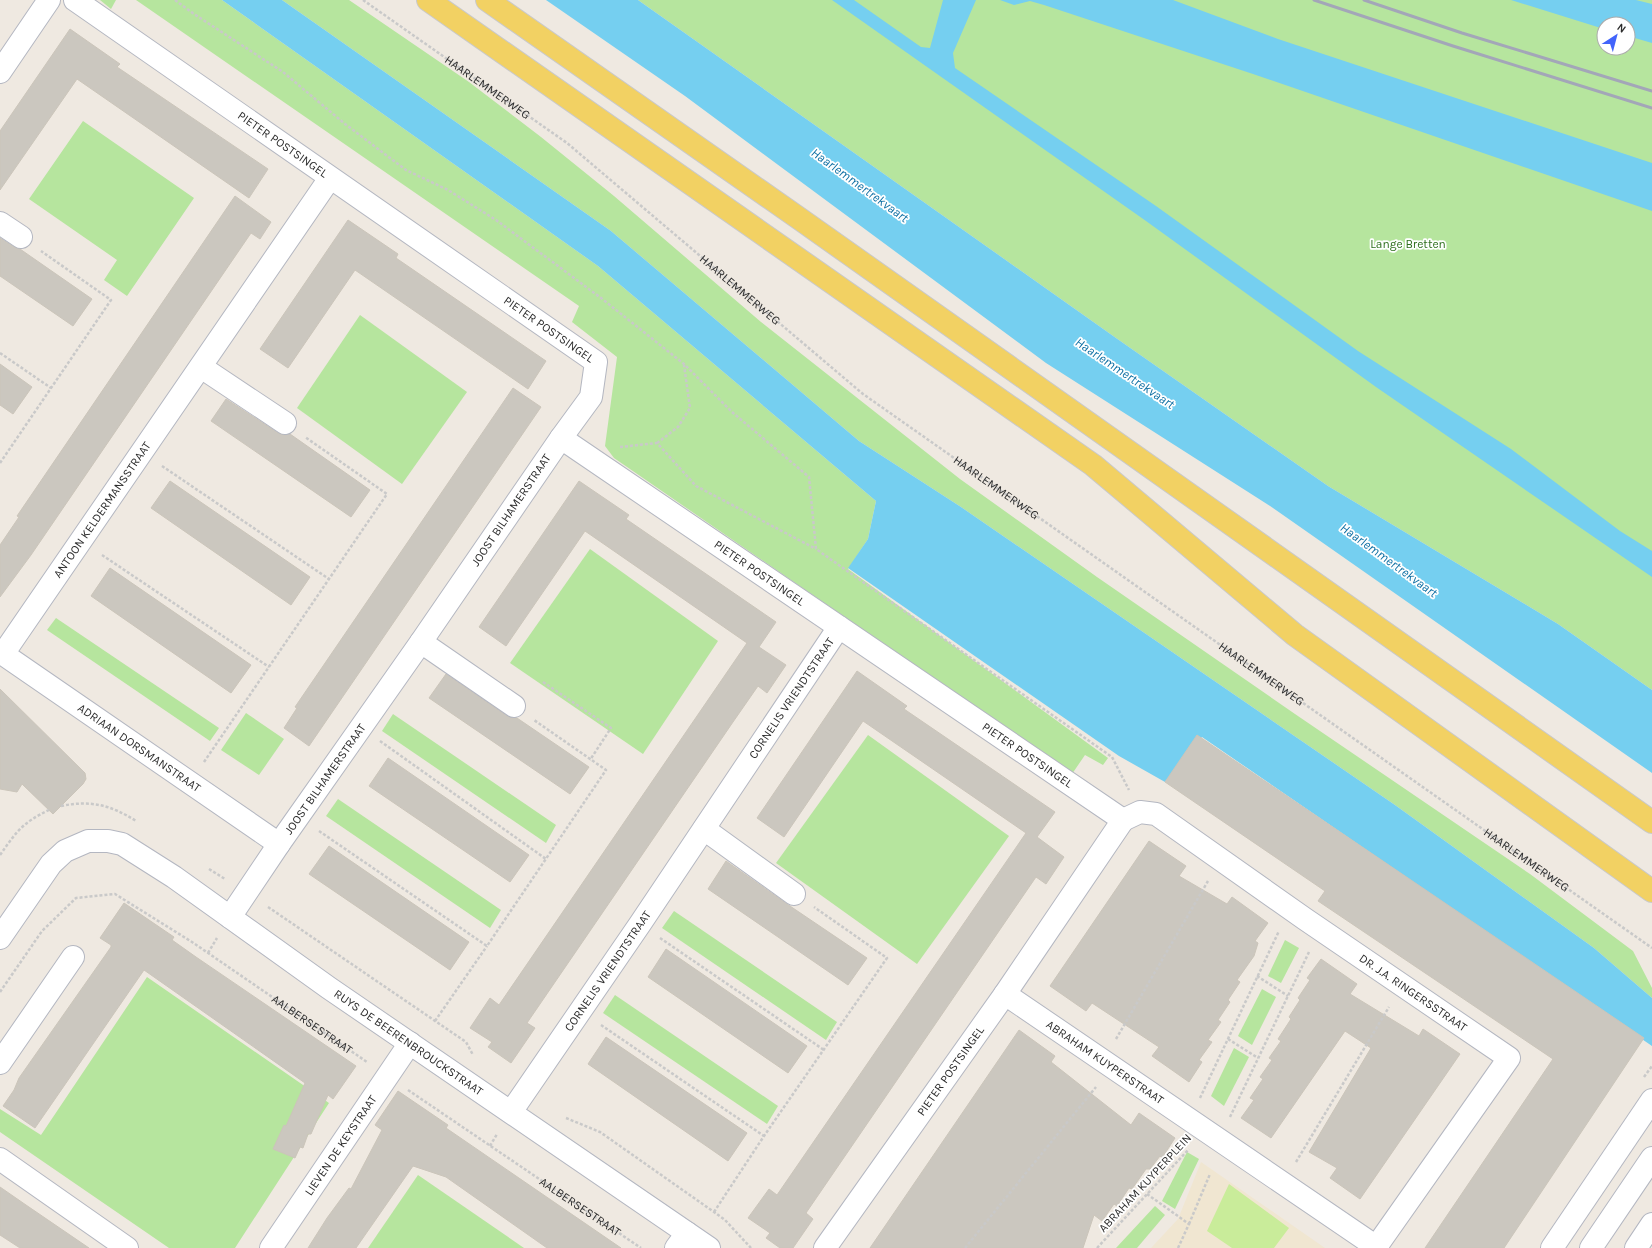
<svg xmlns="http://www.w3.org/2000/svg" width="1652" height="1248" font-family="Karla,sans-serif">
<rect width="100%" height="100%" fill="#efe9e1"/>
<path fill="#f0e6d1" d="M1201,1162L1325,1248H1151L1178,1219Z"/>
<g fill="#b6e59e" fill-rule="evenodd">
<path d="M100,0H116L111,9Z"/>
<path d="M136,0H222L598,266L876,501L868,539L848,569L1108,758L1103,765L1085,755L1072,774L614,458L605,446L617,357L572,322L579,306Z"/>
<path d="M282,0H349L469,82L541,137L614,196L761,322L960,479L1097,577L1295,714L1530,874L1633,951L1652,988V998L1594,948L1395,805L961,507L859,441L611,231Z"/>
<path d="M638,0H1652V690L1558,624L1328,486L1116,338ZM1604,24H1628V48H1604Z"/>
<path d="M83,121L194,198L127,296L104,280L117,260L29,199Z"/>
<path d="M360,315L467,392L402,484L297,408Z"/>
<path d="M590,549L718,641L643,754L510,663Z"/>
<path d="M56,618L219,728L210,741L47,630Z"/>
<path d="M246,713L284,739L259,775L221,750Z"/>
<path d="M393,714L556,825L546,843L382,731Z"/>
<path d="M868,735L1009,836L917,964L776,863Z"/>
<path d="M338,799L501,910L490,928L326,816Z"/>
<path d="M674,911L837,1022L826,1040L662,928Z"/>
<path d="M1285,940L1299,948L1281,983L1268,976Z"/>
<path d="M147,977L329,1103L235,1248H169L0,1132V1109L41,1135Z"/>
<path d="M1262,989L1276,997L1252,1045L1238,1036Z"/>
<path d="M615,995L778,1106L767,1124L603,1013Z"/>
<path d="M1234,1048L1249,1057L1224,1106L1211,1096Z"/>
<path d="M1187,1152L1199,1159L1175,1209L1162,1201Z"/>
<path d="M418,1175L524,1248H368Z"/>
<path d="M1155,1206L1165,1215L1137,1248H1116Z"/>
</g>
<path fill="#c9ec9a" d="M1229,1184L1289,1228L1274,1248H1232L1207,1231Z"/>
<g fill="#75cff0">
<path d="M222,0H282L611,231L859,441L961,507L1395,805L1594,948L1652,998V1046L1202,737L1165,782L1119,756L848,568L868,539L876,501L598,266Z"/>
<path d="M546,0H638L1116,338L1328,486L1558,624L1652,690V773L1273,508L1046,363L685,96Z"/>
<path d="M832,0H854L921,47L930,48L943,0H976L953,53L955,68L1156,206L1358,351L1511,449L1620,531L1652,551V577L1376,387L1146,221Z"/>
<path d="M1000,0H1173L1278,39L1652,163V211L1253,74L1044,5L1030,1L1014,5Z"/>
<path d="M1511,0H1636L1652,4V43L1628,36V24H1604V29Z"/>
</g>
<g fill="#cbc7bf" stroke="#cbc5ba">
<path d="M70,29L120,64L117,67L268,169L249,198L77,79L0,190V131Z"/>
<path d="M235,196L271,222L260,239L251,233L31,555L0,597V545L19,517L17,516Z"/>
<path d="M348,220L398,254L396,258L546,361L528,389L355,270L288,368L260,349Z"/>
<path d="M0,238L14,247L20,249L92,299L73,326L0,276Z"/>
<path d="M0,364L32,387L13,414L0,405Z"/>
<path d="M513,388L541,407L309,746L284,728L297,708L295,707Z"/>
<path d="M226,399L278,433L284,435L290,434L370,490L351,517L211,421Z"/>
<path d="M170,481L310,577L291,605L151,508Z"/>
<path d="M579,481L629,515L626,519L776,622L759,647L786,665L767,693L758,686L733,722L527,1023L535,1028L511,1063L488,1047L492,1042L470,1028L490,998L499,1005L747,643L585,531L506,646L479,627Z"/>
<path d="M110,568L251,665L231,693L91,596Z"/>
<path d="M857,671L907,706L904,709L1055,812L1037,837L1064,857L1046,884L1036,877L1012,912L806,1213L813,1219L793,1248H780L766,1238L770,1233L748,1218L769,1189L777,1195L1026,833L863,721L784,837L757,818Z"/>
<path d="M446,674L507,716L513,718H517L589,767L570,794L429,698Z"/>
<path d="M0,689L85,773L86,779L83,784L53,814L22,784L17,792L0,789Z"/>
<path d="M1197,735L1644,1038L1504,1248H1425L1553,1059L1318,901L1325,891L1165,782Z"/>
<path d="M388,758L529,855L510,882L369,786Z"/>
<path d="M1149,841L1186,866L1179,876L1227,904L1232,897L1268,923L1255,941L1258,943L1254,956L1237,980L1240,982L1228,1000L1230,1002L1218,1020L1221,1022L1208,1040L1212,1042L1199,1060L1202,1062L1189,1082L1152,1056L1159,1047L1092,1003L1086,1011L1050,986Z"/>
<path d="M329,846L469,942L450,970L309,874Z"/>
<path d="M726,861L787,904L867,958L848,985L708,889Z"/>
<path d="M124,903L174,937L172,940L196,957L356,1066L333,1099L328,1095L311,1134H308L303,1148L300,1147L295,1158L273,1149L284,1125L286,1126L305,1083L144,970L35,1128L3,1106L14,1090L19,1078L111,947V945L100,938Z"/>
<path d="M666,949L807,1046L788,1073L648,977Z"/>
<path d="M1321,959L1357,984L1350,994L1419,1036L1423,1029L1460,1054L1360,1199L1330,1178L1337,1168L1309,1152L1371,1048L1345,1031L1271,1138L1241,1118L1254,1100L1250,1098L1263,1079L1260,1077L1272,1060L1269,1058L1281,1041L1278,1039L1291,1019L1289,1017L1300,1000L1298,998L1310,980L1307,978Z"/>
<path d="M1019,1030L1055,1056L1051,1062L1131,1125L1139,1113L1175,1138L1162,1158L1160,1156L1150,1169H1146L1132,1189L1129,1188L1117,1206L1114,1204L1102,1221L1094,1215L1083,1248H870Z"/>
<path d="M606,1037L747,1133L728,1161L588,1064Z"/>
<path d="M398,1091L448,1125L446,1128L621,1248H547L446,1177L413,1166L356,1248H308L327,1218L349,1188L351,1189L382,1130L375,1125Z"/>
<path d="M0,1187L26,1205L89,1248H20L0,1235Z"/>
</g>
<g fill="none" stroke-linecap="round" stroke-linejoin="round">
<defs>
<g id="street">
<path id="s4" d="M75,0L596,362L591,397L561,438L421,642L279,844L230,917"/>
<path d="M0,72L49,0"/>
<path d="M0,223L21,237"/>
<path d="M201,367L285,423"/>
<path id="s5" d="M561,438L1123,820"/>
<path d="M421,642L514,706"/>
<path id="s6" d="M0,652L279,844"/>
<path id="s7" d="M3,654L330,178"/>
<path id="s8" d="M1123,820L1140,812L1156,814L1305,919L1509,1058L1376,1247"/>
<path d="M704,829L794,894"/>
<path id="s9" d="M1005,994L1378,1248"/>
<path d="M0,1063L73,957"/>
<path id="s10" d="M511,1112L640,924L839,627"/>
<path d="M0,1159L127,1248"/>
<path id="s11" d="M271,1248L410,1043"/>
<path d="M676,1248L687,1233"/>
<path id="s12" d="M825,1248L1005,994L1123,820"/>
<path d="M1636,1248L1652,1224"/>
</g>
<g id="secondary">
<path id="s13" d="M0,938L51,864L65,851L88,841H108L122,844L174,877L329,988L709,1248"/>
<path d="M1552,1248L1652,1100"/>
<path d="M1591,1248L1652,1158"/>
</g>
<g id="primary">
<path d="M428,0L1093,465L1295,635L1652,891"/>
<path d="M487,0L800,219L1652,822"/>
</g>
</defs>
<use href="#street" stroke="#b4b7c1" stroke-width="24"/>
<use href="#secondary" stroke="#b4b7c1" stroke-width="24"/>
<use href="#primary" stroke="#c9c9c9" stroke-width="24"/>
<g stroke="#c9c9c9" stroke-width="2.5" stroke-dasharray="3 2" stroke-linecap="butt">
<path d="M175,0L194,14L283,72L345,124L406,170L448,190L496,220L601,298L684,364L732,412L809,477L816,549L1112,757L1129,790"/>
<path id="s1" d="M363,0L567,143L863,394L1652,948"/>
<path d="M0,353L51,388"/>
<path d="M657,443L678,427L690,408L684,365"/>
<path d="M620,447L657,443L696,486L816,549"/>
<path d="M0,463L111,300L41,251"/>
<path d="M162,466L329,579"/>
<path d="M102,555L269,667"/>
<path d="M543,682L611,728L590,760"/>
<path d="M380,741L546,859"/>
<path d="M204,762L387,494L305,437"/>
<path d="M61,806C91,800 111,805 136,821"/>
<path d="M319,831L487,946L606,770L534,720"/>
<path d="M0,855C17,831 22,823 49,810"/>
<path d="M209,869L225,879"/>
<path d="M268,907L466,1042L473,1055"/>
<path d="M660,938L824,1050"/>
<path d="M208,953L217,938"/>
<path d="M1257,976L1288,996"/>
<path id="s2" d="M0,992L42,931L76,898L115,894L192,942L367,1062"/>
<path d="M435,1021L487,946"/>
<path d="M601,1025L764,1136"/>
<path d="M1116,1039L1208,881"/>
<path d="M1228,1039L1258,1058"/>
<path d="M1644,1077L1652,1066"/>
<path id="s3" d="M408,1090L641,1248"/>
<path d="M1200,1098L1279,931"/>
<path d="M1230,1117L1309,952"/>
<path d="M566,1118L600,1132L714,1212L725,1220L751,1248"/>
<path d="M490,1146L497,1134"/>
<path d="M1296,1162L1389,1007"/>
<path d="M1147,1194L1189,1224L1178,1248"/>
<path d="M714,1212L764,1136L887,958L814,907"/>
<path d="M1189,1224L1210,1174"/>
<path d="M965,1248L1096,1087"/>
<path d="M1097,1248L1189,1149"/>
</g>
<use href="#street" stroke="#fff" stroke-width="22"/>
<use href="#secondary" stroke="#fff" stroke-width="22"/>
<use href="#primary" stroke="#f2d163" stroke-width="22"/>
<g stroke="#a3a6b8" stroke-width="3">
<path d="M1314,0L1453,46L1652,108"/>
<path d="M1364,0L1462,33L1652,91"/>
</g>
</g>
<g text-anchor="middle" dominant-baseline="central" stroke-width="3.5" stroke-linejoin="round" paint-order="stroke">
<g font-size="12" fill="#2e2e2e" stroke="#fff">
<text stroke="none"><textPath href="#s1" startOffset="152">HAARLEMMERWEG</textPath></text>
<text stroke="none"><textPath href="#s4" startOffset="253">PIETER POSTSINGEL</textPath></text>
<text stroke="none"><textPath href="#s1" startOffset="476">HAARLEMMERWEG</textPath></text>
<text stroke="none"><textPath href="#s4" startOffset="577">PIETER POSTSINGEL</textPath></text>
<text stroke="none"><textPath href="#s1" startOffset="800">HAARLEMMERWEG</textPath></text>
<text stroke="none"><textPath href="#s7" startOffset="175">ANTOON KELDERMANSSTRAAT</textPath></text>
<text transform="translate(511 510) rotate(-56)">JOOST BILHAMERSTRAAT</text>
<text stroke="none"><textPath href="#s5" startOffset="240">PIETER POSTSINGEL</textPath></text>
<text stroke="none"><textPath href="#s1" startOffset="1124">HAARLEMMERWEG</textPath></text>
<text stroke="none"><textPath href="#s10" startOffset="500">CORNELIS VRIENDTSTRAAT</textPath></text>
<text stroke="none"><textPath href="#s6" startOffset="169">ADRIAAN DORSMANSTRAAT</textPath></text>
<text stroke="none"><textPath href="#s5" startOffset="564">PIETER POSTSINGEL</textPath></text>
<text transform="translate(325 779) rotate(-55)">JOOST BILHAMERSTRAAT</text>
<text stroke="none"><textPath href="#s1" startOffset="1448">HAARLEMMERWEG</textPath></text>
<text stroke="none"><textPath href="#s10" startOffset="171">CORNELIS VRIENDTSTRAAT</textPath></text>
<text stroke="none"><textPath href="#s8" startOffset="348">DR. J.A. RINGERSSTRAAT</textPath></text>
<text stroke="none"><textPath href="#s2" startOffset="397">AALBERSESTRAAT</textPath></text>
<text stroke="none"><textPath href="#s13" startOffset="517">RUYS DE BEERENBROUCKSTRAAT</textPath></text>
<text stroke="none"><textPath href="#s9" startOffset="121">ABRAHAM KUYPERSTRAAT</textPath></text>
<text stroke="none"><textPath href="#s12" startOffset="217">PIETER POSTSINGEL</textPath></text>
<text stroke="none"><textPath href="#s11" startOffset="124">LIEVEN DE KEYSTRAAT</textPath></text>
<text transform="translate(1145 1183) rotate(-47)">ABRAHAM KUYPERPLEIN</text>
<text stroke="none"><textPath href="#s3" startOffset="208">AALBERSESTRAAT</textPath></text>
</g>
<g font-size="12" fill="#2c6e1b" stroke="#fff">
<text x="1408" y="244">Lange Bretten</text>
</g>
<g font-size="13" font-style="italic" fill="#0d6fa3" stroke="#fff">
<text transform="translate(860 185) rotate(36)">Haarlemmertrekvaart</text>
<text transform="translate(1125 373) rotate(34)">Haarlemmertrekvaart</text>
<text transform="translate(1389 560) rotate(36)">Haarlemmertrekvaart</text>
</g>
</g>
<g transform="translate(1616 36) rotate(36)"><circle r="19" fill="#ffffff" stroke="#ababab"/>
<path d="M0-3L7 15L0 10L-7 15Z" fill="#4264fb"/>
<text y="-6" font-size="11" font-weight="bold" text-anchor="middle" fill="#2e2e2e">N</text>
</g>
</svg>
